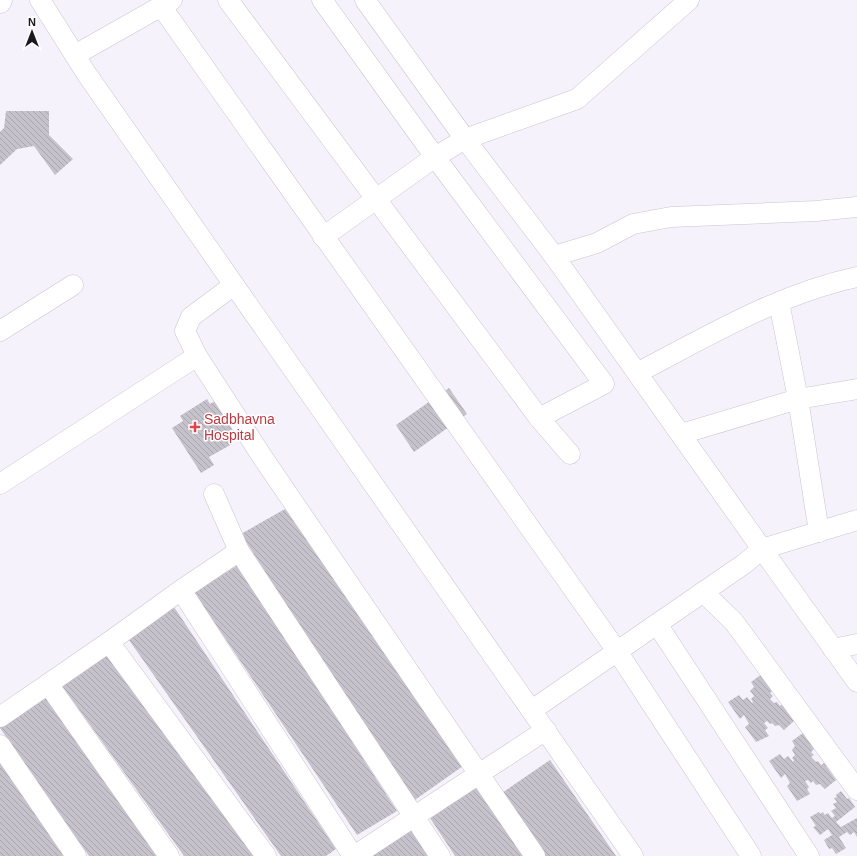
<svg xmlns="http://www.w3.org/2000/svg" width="857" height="856" font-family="Arial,sans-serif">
<defs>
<pattern id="building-back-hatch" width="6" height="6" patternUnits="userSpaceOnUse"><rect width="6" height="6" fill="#c5c2cb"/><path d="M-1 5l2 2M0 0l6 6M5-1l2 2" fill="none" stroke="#a9a6ae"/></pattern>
</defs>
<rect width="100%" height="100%" fill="#f5f2fc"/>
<g fill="url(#building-back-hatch)">
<path d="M6,111H49V135L73,159L55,175L34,146L17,149L0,165V132L4,128Z"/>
<path d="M449,388L467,414L414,452L396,425Z"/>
<path d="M220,398L237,426L225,434L232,444L209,457L214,465L201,473L172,428L183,421L180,416L207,399L210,404Z"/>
<path d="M285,509L463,766L412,802L241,534Z"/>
<path d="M238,565L397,811L357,835L194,592Z"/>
<path d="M174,607L336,849L326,856H281L129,640Z"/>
<path d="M106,650L256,856H184L60,683Z"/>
<path d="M762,674L773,690L770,693L773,696L770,699L774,703L777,702L780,706L783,704L794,721L784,730L779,725L775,726L772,723L770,724L767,721L764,723L768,728L765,730L769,736L756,742L745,727L749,724L744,715L740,719L728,702L739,695L743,700L747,697L752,703L753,702L751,699L754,696L750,691L754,687L751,682Z"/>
<path d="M45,693L161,856H89L0,728V722Z"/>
<path d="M803,733L814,749L811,752L814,755L811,757L816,762L818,761L821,765L824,763L836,780L825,789L820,784L816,785L813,781L811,783L808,780L805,781L809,787L807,789L810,794L797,801L787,786L790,783L785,774L781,778L769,761L780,754L784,759L788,756L793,762L794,760L792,758L795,755L792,750L795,746L792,741Z"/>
<path d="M0,756L69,856H0Z"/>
<path d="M550,760L616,856H541L499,795Z"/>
<path d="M481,783L530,856H455L430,818Z"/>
<path d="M841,791L847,799L849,798L855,807L836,822L841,827L857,818V837L854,832L850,835L847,832L839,837L846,848L836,854L832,848L829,849L824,840L832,835L828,829L820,835L813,827L816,826L810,817L819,812L820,814L823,812L825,815L828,813L832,818L835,816L831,811L836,808L833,804L837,802L834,798L837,797L836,795Z"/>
<path d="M412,828L431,856H369Z"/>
</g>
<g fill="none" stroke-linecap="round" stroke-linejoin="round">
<defs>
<g id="minor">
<path d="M40,0L86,73L633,856"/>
<path d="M228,0L539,418L570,454"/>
<path d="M322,0L435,157L604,384L539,418"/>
<path d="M365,0L465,139L554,256L597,243L633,224L671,217L816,211L857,207"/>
<path d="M161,6L617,651L751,856"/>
<path d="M75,55L172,0"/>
<path d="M323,237L435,157L465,139L577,99L689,0"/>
<path d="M554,256L762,549L857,520"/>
<path d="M234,285L191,317L185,331L197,356L263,458L535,856"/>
<path d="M779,302L798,399L819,532"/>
<path d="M0,331L73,285"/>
<path d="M637,373C708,336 778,294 857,277"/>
<path d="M681,434L798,399L857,389"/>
<path d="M0,484L197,356"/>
<path d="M214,494L239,551"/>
<path d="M181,590L239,551L440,856"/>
<path d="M703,592L734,622L857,790"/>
<path d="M657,624L809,856"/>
<path d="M109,642L181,590L353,856"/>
<path d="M833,649L857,644"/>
<path d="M48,684L109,642L266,856"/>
<path d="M532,710L744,564L762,549L857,682"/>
<path d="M0,717L48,684L169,856"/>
<path d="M0,745L76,856"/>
<path d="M354,856L546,730"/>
</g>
<path id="major" d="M0,2L1,0"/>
</defs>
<use href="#minor" stroke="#c9c6cf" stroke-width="21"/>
<use href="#major" stroke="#c9c6cf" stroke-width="23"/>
<use href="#minor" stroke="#fff" stroke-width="20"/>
<use href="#major" stroke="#fff" stroke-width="22"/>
</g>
<path fill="#e0444e" stroke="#fff" stroke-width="1.5" d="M193 421h4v4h4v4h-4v4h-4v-4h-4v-4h4z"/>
<g text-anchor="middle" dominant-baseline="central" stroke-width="3" stroke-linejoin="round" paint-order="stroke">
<g font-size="14" fill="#be3a42" stroke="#fff" text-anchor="start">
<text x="204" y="419">Sadbhavna<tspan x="204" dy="16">Hospital</tspan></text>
</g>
</g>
<g transform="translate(32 32)" stroke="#ffffff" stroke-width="3" paint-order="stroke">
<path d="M0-3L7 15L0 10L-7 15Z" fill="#1a191d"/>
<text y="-6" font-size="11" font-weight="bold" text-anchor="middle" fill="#1a191d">N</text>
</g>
</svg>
